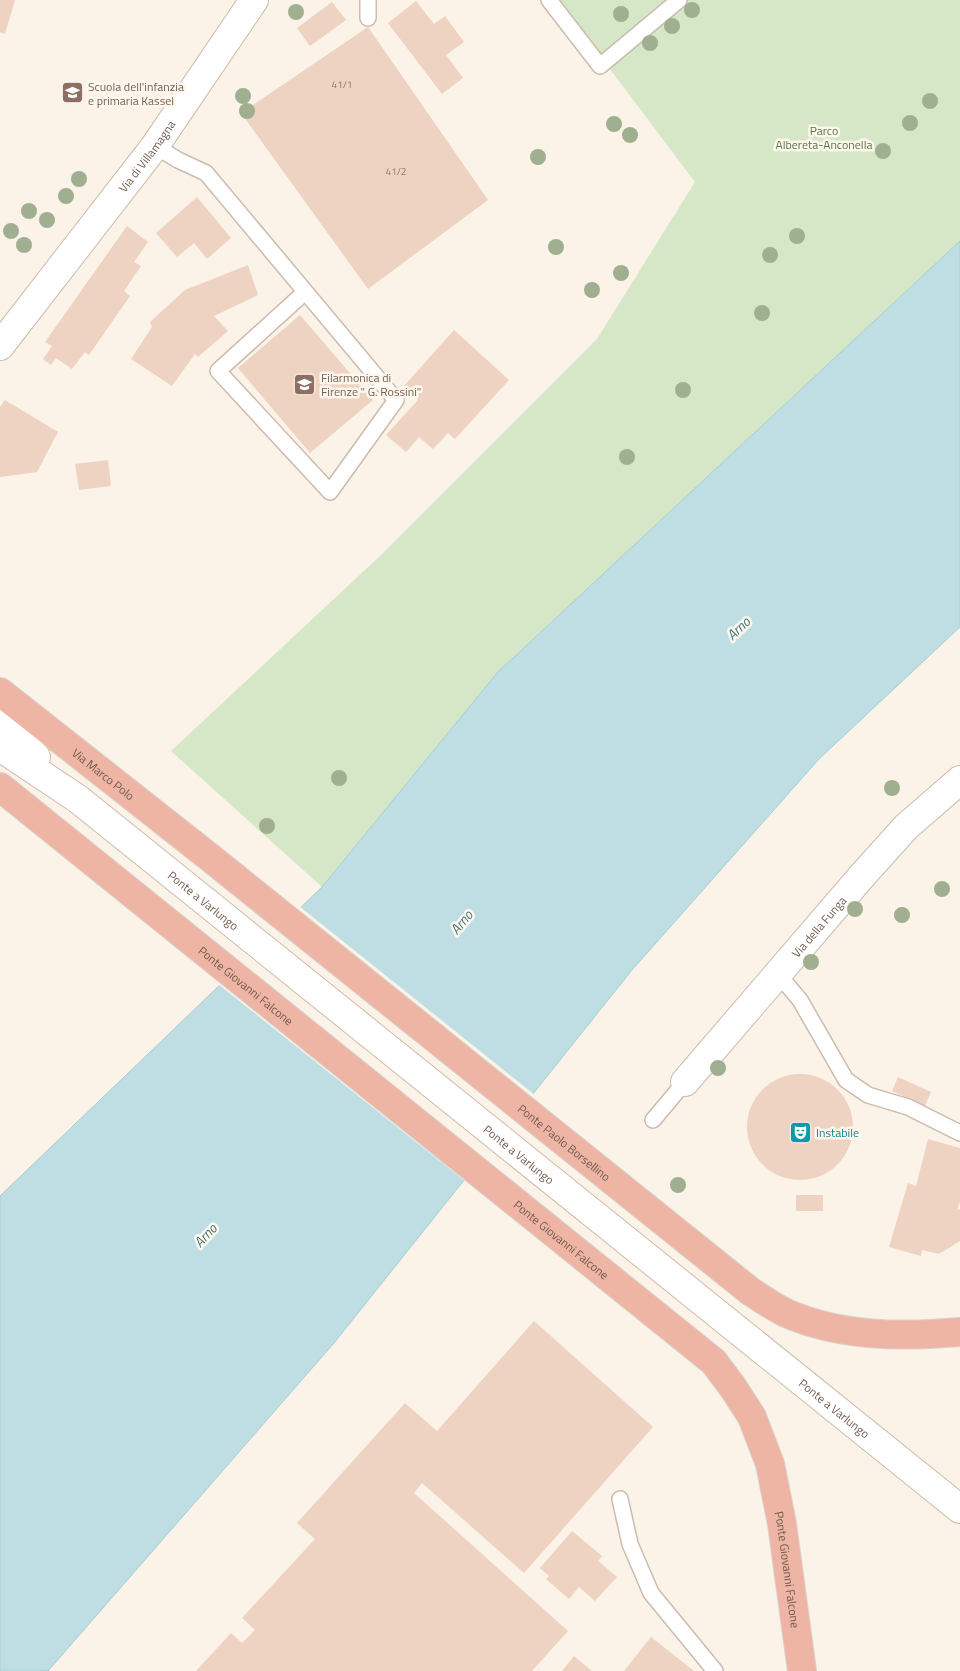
<svg xmlns="http://www.w3.org/2000/svg" width="960" height="1671" font-family="'Titillium Web',sans-serif">
<rect width="100%" height="100%" fill="#fbf3e8"/>
<path fill="#d5e7c7" d="M558,0H960V241L497,673L322,887L171,751L381,555L597,339L695,182Z"/>
<path fill="#bedee3" stroke="#a5ced4" d="M960,241V627L819,759L632,970L334,1343L48,1671H0V1196L322,887L497,673Z"/>
<path fill="#fbf3e8" d="M299,906L535,1095L466,1182L218,984Z"/>
<g fill="#eed2c2">
<path d="M0,0H15L5,34L0,32Z"/>
<path d="M416,1L434,24L445,16L464,42L446,55L463,78L442,94L388,23Z"/>
<path d="M332,2L346,20L310,46L297,28Z"/>
<path d="M368,27L488,200L368,289L241,113Z"/>
<path d="M197,197L231,238L207,259L194,243L177,257L156,233Z"/>
<path d="M127,226L148,242L134,262L141,266L124,291L130,296L89,355L85,352L72,369L56,358L51,365L43,359L52,346L45,342Z"/>
<path d="M248,265L258,295L214,316L228,331L198,357L195,354L172,386L131,359L152,327L150,322L185,290Z"/>
<path d="M300,315L373,400L310,453L238,368Z"/>
<path d="M454,330L509,380L455,439L448,433L433,449L419,437L406,452L386,435L418,400L404,386Z"/>
<path d="M5,400L58,432L37,472L0,477V407Z"/>
<path d="M108,460L111,486L79,490L75,464Z"/>
<circle cx="800" cy="1127" r="53"/>
<path d="M898,1077L931,1092L925,1106L892,1091Z"/>
<path d="M928,1139L960,1148V1202L957,1210L960,1209V1241L939,1254L922,1250L921,1256L889,1247L908,1183L916,1186Z"/>
<rect x="796" y="1195" width="27" height="16"/>
<path d="M534,1321L653,1427L524,1573L422,1483L414,1493L568,1631L532,1671H196L231,1633L242,1643L255,1630L242,1618L315,1539L297,1523L405,1403L437,1431Z"/>
<path d="M572,1531L602,1556L598,1561L617,1577L595,1601L579,1587L569,1599L546,1579L549,1576L540,1568Z"/>
<path d="M651,1637L694,1671H624Z"/>
<path d="M574,1656L592,1671H562Z"/>
</g>
<g fill="none" stroke-linecap="round" stroke-linejoin="round">
<defs>
<g id="lane">
<path d="M368,0V18"/>
<path d="M549,0L600,66L679,0"/>
<path d="M155,146L178,160L206,173L396,400L330,492L218,371L305,292"/>
<path d="M778,974L800,1000L846,1080L868,1095L908,1107L960,1133"/>
<path d="M653,1120L685,1082"/>
<path d="M620,1499L630,1544L651,1593L715,1671"/>
</g>
<g id="street">
<path id="s1" d="M685,1082L861,877L906,827L960,780"/>
</g>
<g id="secondary">
<path id="s2" d="M0,346L155,146L254,0"/>
<path d="M0,720L36,757"/>
<path id="s3" d="M0,747L78,799L960,1509"/>
</g>
<g id="highway">
<path id="s4" d="M0,692L208,856L750,1291C762,1299 774,1307 786,1313C841,1337 901,1337 960,1332"/>
<path id="s5" d="M0,787L714,1362L734,1389L752,1417L770,1464L782,1524L802,1671"/>
</g>
</defs>
<use href="#lane" stroke="#ccbbaf" stroke-width="18"/>
<use href="#street" stroke="#ccbbaf" stroke-width="30"/>
<use href="#secondary" stroke="#cebbac" stroke-width="30"/>
<use href="#highway" stroke="#d8d1cd" stroke-width="30"/>
<use href="#lane" stroke="#fff" stroke-width="15"/>
<use href="#street" stroke="#fff" stroke-width="28"/>
<use href="#secondary" stroke="#fff" stroke-width="28"/>
<use href="#highway" stroke="#efb5a4" stroke-width="28"/>
</g>
<g fill="#a0af8f">
<circle cx="692" cy="10" r="8"/>
<circle cx="296" cy="12" r="8"/>
<circle cx="621" cy="14" r="8"/>
<circle cx="672" cy="26" r="8"/>
<circle cx="650" cy="43" r="8"/>
<circle cx="243" cy="96" r="8"/>
<circle cx="930" cy="101" r="8"/>
<circle cx="247" cy="111" r="8"/>
<circle cx="910" cy="123" r="8"/>
<circle cx="614" cy="124" r="8"/>
<circle cx="630" cy="135" r="8"/>
<circle cx="883" cy="151" r="8"/>
<circle cx="538" cy="157" r="8"/>
<circle cx="79" cy="179" r="8"/>
<circle cx="66" cy="196" r="8"/>
<circle cx="29" cy="211" r="8"/>
<circle cx="47" cy="220" r="8"/>
<circle cx="11" cy="231" r="8"/>
<circle cx="797" cy="236" r="8"/>
<circle cx="24" cy="245" r="8"/>
<circle cx="556" cy="247" r="8"/>
<circle cx="770" cy="255" r="8"/>
<circle cx="621" cy="273" r="8"/>
<circle cx="592" cy="290" r="8"/>
<circle cx="762" cy="313" r="8"/>
<circle cx="683" cy="390" r="8"/>
<circle cx="627" cy="457" r="8"/>
<circle cx="339" cy="778" r="8"/>
<circle cx="892" cy="788" r="8"/>
<circle cx="267" cy="826" r="8"/>
<circle cx="942" cy="889" r="8"/>
<circle cx="855" cy="909" r="8"/>
<circle cx="902" cy="915" r="8"/>
<circle cx="811" cy="962" r="8"/>
<circle cx="718" cy="1068" r="8"/>
<circle cx="678" cy="1185" r="8"/>
</g>
<defs>
<symbol id="school-square" viewBox="-11 -11 22 22"><rect x="-9" y="-9" width="18" height="18" rx="4" fill="#8d6e63" stroke="#fef7ee"/><path d="M0-5L7-2L0 1L-7-2ZM-4 1L0 2.5L4 1V4Q0 6-4 4Z" fill="#fff"/></symbol>
<symbol id="theatre-square" viewBox="-11 -11 22 22"><rect x="-9" y="-9" width="18" height="18" rx="4" fill="#0f9aa8" stroke="#fef7ee"/><path d="M-5-5.5Q0-4 5-5.5V0Q5 5 0 6Q-5 5-5 0ZM-3.3-2.5H-1v1.5H-3.3ZM1-2.5H3.3v1.5H1ZM-2.8 1Q0 5.5 2.8 1Z" fill="#fff"/></symbol>
</defs>
<g fill-rule="evenodd">
<use href="#school-square" x="60" y="80" width="25" height="25"/>
<use href="#school-square" x="292" y="372" width="25" height="25"/>
<use href="#theatre-square" x="788" y="1120" width="25" height="25"/>
</g>
<g text-anchor="middle" dominant-baseline="central" stroke-width="5" stroke-linejoin="round" paint-order="stroke">
<g font-size="10" fill="#91786b">
<text x="342" y="84">41/1</text>
<text x="396" y="171">41/2</text>
</g>
<g font-size="12" fill="#785e54" stroke="#fef7ee" text-anchor="start">
<text x="88" y="86">Scuola dell'infanzia<tspan x="88" dy="14">e primaria Kassel</tspan></text>
<text x="321" y="377">Filarmonica di<tspan x="321" dy="14">Firenze " G. Rossini"</tspan></text>
</g>
<g font-size="12" fill="#567847" stroke="#fef7ee">
<text x="824" y="130">Parco<tspan x="824" dy="14">Albereta-Anconella</tspan></text>
</g>
<g font-size="12" fill="#725a4e" stroke="#fef7ee">
<text stroke="none"><textPath href="#s2" startOffset="240">Via di Villamagna</textPath></text>
<text stroke="none"><textPath href="#s4" startOffset="132">Via Marco Polo</textPath></text>
<text stroke="none"><textPath href="#s3" startOffset="255">Ponte a Varlungo</textPath></text>
<text stroke="none"><textPath href="#s1" startOffset="205">Via della Funga</textPath></text>
<text stroke="none"><textPath href="#s5" startOffset="316">Ponte Giovanni Falcone</textPath></text>
<text stroke="none"><textPath href="#s4" startOffset="722">Ponte Paolo Borsellino</textPath></text>
<text stroke="none"><textPath href="#s3" startOffset="660">Ponte a Varlungo</textPath></text>
<text stroke="none"><textPath href="#s5" startOffset="721">Ponte Giovanni Falcone</textPath></text>
<text stroke="none"><textPath href="#s3" startOffset="1065">Ponte a Varlungo</textPath></text>
<text stroke="none"><textPath href="#s5" startOffset="1141">Ponte Giovanni Falcone</textPath></text>
</g>
<g font-size="12" fill="#0d838f" stroke="#fef7ee" text-anchor="start">
<text x="816" y="1132">Instabile</text>
</g>
<g font-size="14" font-style="italic" fill="#46767d" stroke="#fef7ee">
<text transform="translate(738 628) rotate(-44)">Arno</text>
<text transform="translate(461 922) rotate(-51)">Arno</text>
<text transform="translate(205 1235) rotate(-48)">Arno</text>
</g>
</g>
</svg>
